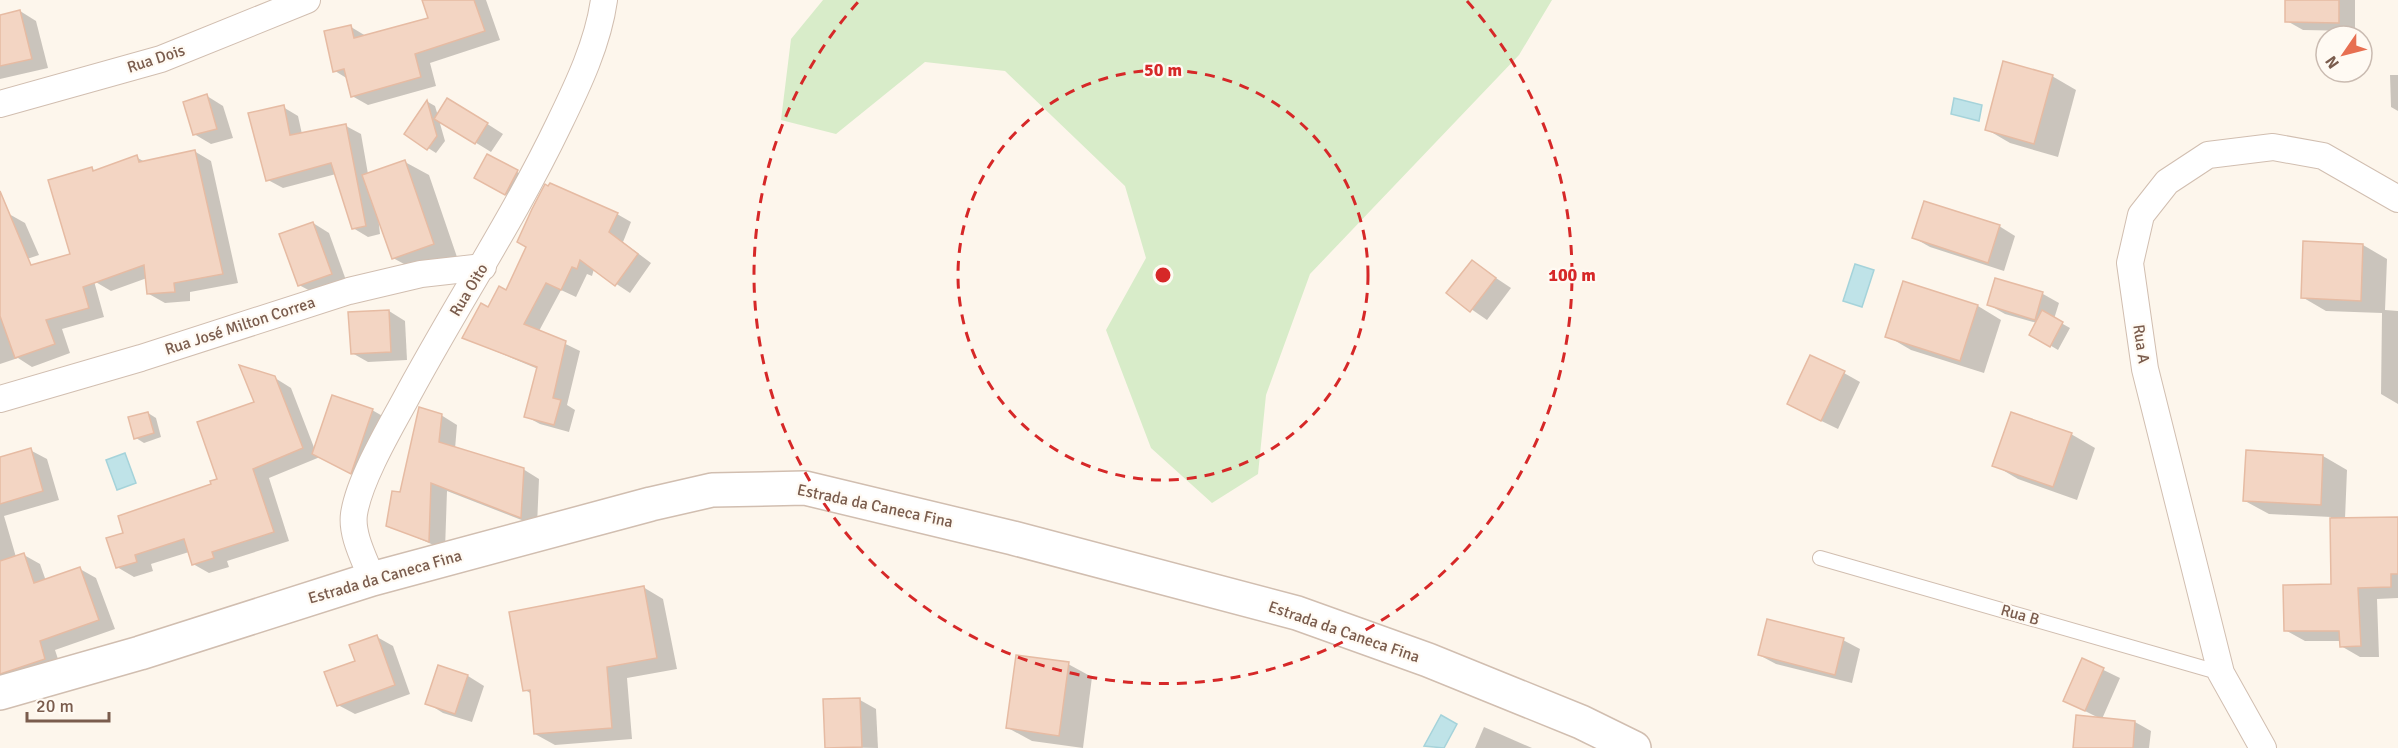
<svg xmlns="http://www.w3.org/2000/svg" width="2398" height="748" font-family="Signika,sans-serif">
<rect width="100%" height="100%" fill="#fdf6ec"/>
<path fill="#d8ecc9" d="M823,0H1552L1519,55L1310,274L1266,395L1258,474L1212,503L1151,448L1106,330L1146,258L1125,186L1005,71L925,62L836,134L781,120L791,39Z"/>
<g fill="#bfe3e8" stroke="#a5d3da" stroke-width="1.5">
<path d="M1954,98L1982,105L1979,121L1951,114Z"/>
<path d="M1855,264L1874,270L1862,307L1843,301Z"/>
<path d="M125,453L136,483L117,490L106,460Z"/>
<path d="M1441,715L1457,724L1444,748L1424,746Z"/>
</g>
<g fill="#0003">
<path d="M424,0H486L500,40L430,63L436,86L368,105L352,96L348,79L335,71L351,27L366,36L430,19Z"/>
<path d="M2287,0H2355V31L2303,30L2287,21Z"/>
<path d="M20,11L36,21L48,68L0,79V16Z"/>
<path d="M2390,75H2398V111L2391,107Z"/>
<path d="M2052,76L2076,90L2058,157L2010,143L1986,129Z"/>
<path d="M207,96L223,106L233,138L211,144L194,134Z"/>
<path d="M428,102L435,106L438,116L464,109L503,134L491,152L439,120L445,141L436,153L406,134Z"/>
<path d="M283,107L298,116L302,134L346,126L361,134L368,174L405,162L429,175L457,257L417,271L393,258L378,216L380,234L368,237L353,228L336,174L283,188L268,180Z"/>
<path d="M194,151L211,161L238,283L190,292V301L165,303L149,294L147,278L111,291L94,281L104,317L62,329L70,353L32,367L18,358L0,364V298L78,271L92,169L96,171L136,157L145,162Z"/>
<path d="M487,156L534,181L522,203L492,187Z"/>
<path d="M9,214L25,223L39,255L0,268V217Z"/>
<path d="M617,214L631,222L623,242L651,263L630,293L594,269L592,276L587,274L576,297L561,290L539,331L580,351L567,405L575,410L569,432L540,424L525,416L538,369L464,338L507,292Z"/>
<path d="M313,223L329,233L347,283L316,294L299,285Z"/>
<path d="M1999,226L2015,236L2004,271L1930,247L1914,238Z"/>
<path d="M2363,245L2387,259L2385,310L2398,311V404L2381,394L2382,313L2326,311L2302,297Z"/>
<path d="M1472,262L1511,288L1487,320L1448,293Z"/>
<path d="M1904,282L1978,306L2001,320L1984,373L1911,350L1887,336Z"/>
<path d="M2043,294L2059,303L2054,319L2070,328L2058,350L2031,334L2037,323L2005,314L1989,305Z"/>
<path d="M389,311L405,321L407,360L368,362L352,353Z"/>
<path d="M1844,373L1860,382L1838,429L1805,413Z"/>
<path d="M275,378L291,388L315,450L372,410L386,418L358,476L320,457L269,478L289,541L227,561L229,567L209,573L193,564L189,552L151,564L153,571L134,577L117,567L125,534L219,480L256,403Z"/>
<path d="M148,413L156,418L161,437L144,443L136,438Z"/>
<path d="M441,415L457,425L455,449L523,469L539,479L537,526L447,491L445,550L388,525Z"/>
<path d="M2071,434L2095,448L2077,500L2018,479L1994,465Z"/>
<path d="M30,450L47,459L59,500L4,516L16,557L24,555L40,564L46,581L80,569L96,578L115,629L55,650L61,668L0,687V458Z"/>
<path d="M2247,452L2323,456L2347,470L2345,519L2398,518V598L2377,599L2379,657H2360L2341,646V641H2305L2285,630L2333,586L2331,517L2269,514L2245,501Z"/>
<path d="M643,587L663,599L677,669L627,678L632,739L555,745L535,734L532,694L525,690Z"/>
<path d="M377,637L393,646L410,694L355,714L338,705L357,662Z"/>
<path d="M1843,640L1860,649L1852,683L1776,664L1759,655Z"/>
<path d="M2083,660L2120,678L2102,719L2135,722L2151,731L2149,748H2075L2099,718L2065,701Z"/>
<path d="M1068,664L1092,677L1083,748L1032,741L1008,728Z"/>
<path d="M439,667L468,676L484,686L472,722L443,713L427,703Z"/>
<path d="M860,700L876,709L878,748L826,747Z"/>
<path d="M1484,727L1532,748H1475Z"/>
</g>
<g fill="#f3d5c3" stroke="#e6bba3" stroke-width="1.5">
<path d="M422,0H474L485,31L415,54L421,77L351,97L344,69L333,72L324,31L351,25L354,38L428,18Z"/>
<path d="M2285,0H2339V23L2285,22Z"/>
<path d="M20,10L32,59L0,66V15Z"/>
<path d="M2003,61L2053,75L2034,144L1985,130Z"/>
<path d="M207,94L217,129L193,135L183,102Z"/>
<path d="M447,98L488,123L475,144L434,119Z"/>
<path d="M427,100L437,136L427,150L404,134Z"/>
<path d="M284,105L290,135L346,124L366,226L352,229L331,163L266,181L248,113Z"/>
<path d="M195,150L223,274L174,283L175,292L147,294L144,265L83,287L89,308L46,320L55,344L15,358L0,316V191L31,265L70,254L48,180L92,167L93,171L137,155L139,162Z"/>
<path d="M487,154L518,170L505,195L474,178Z"/>
<path d="M405,160L434,244L392,259L362,175Z"/>
<path d="M550,183L618,213L609,232L638,254L615,286L580,260L577,269L572,267L561,290L546,283L524,324L566,341L553,398L561,400L554,425L524,417L537,367L462,338L481,303L488,307L499,286L506,290L526,247L517,242L532,209L545,184L548,186Z"/>
<path d="M1924,201L2000,225L1988,263L1912,238Z"/>
<path d="M313,222L332,274L298,286L279,234Z"/>
<path d="M2303,241L2363,244L2361,301L2301,298Z"/>
<path d="M1472,260L1496,278L1470,312L1446,293Z"/>
<path d="M1995,278L2043,292L2035,320L1987,305Z"/>
<path d="M1903,281L1978,305L1960,361L1885,337Z"/>
<path d="M389,310L391,352L351,354L348,312Z"/>
<path d="M2042,310L2063,322L2050,347L2029,335Z"/>
<path d="M1810,355L1845,371L1821,421L1787,404Z"/>
<path d="M239,365L275,376L303,448L253,469L274,532L212,552L214,558L192,565L184,539L135,555L137,562L116,568L106,538L123,533L118,516L211,484L210,481L217,479L197,422L254,402Z"/>
<path d="M332,395L373,409L351,474L312,454Z"/>
<path d="M419,407L442,414L439,442L524,468L521,518L431,483L429,542L386,526L392,491L400,492Z"/>
<path d="M148,412L154,433L134,439L128,417Z"/>
<path d="M2011,412L2072,433L2053,487L1992,466Z"/>
<path d="M31,448L43,491L0,504V457Z"/>
<path d="M2246,450L2323,455L2321,505L2243,501Z"/>
<path d="M2398,517V574H2391V587L2358,588L2361,646L2340,647L2339,631H2284L2283,585L2331,584L2330,518Z"/>
<path d="M24,553L34,583L80,567L99,620L40,641L45,659L0,674V561Z"/>
<path d="M644,586L657,658L607,667L612,728L534,734L530,690L523,691L509,612Z"/>
<path d="M1767,619L1844,638L1835,675L1758,655Z"/>
<path d="M377,635L395,685L337,706L324,672L355,661L349,645Z"/>
<path d="M1016,655L1069,662L1059,736L1006,728Z"/>
<path d="M2082,658L2104,668L2085,711L2063,701Z"/>
<path d="M438,665L468,675L455,714L425,704Z"/>
<path d="M860,698L862,747L825,748L823,699Z"/>
<path d="M2076,715L2135,721L2133,748H2073Z"/>
</g>
<g fill="none" stroke-linecap="round" stroke-linejoin="round">
<defs>
<path id="service" d="M1820,558L2221,673"/>
<g id="minor">
<path d="M0,104L161,59L307,0"/>
<path d="M0,399L141,358L349,291L421,274L483,267"/>
<path d="M372,579C365,560 351,535 354,514C359,481 388,431 404,402C454,308 513,220 559,124C578,85 598,43 604,0"/>
<path d="M2263,748L2221,673L2145,369L2130,263L2141,215L2167,182L2208,155L2273,147L2323,156L2398,199"/>
</g>
<path id="tertiary" d="M0,693L140,653L372,579L651,504L712,490L805,488L1013,538L1297,613L1428,660L1581,722L1634,748"/>
</defs>
<use href="#service" stroke="#d1beb0" stroke-width="16"/>
<use href="#minor" stroke="#d1beb0" stroke-width="28"/>
<use href="#tertiary" stroke="#d1beb0" stroke-width="36"/>
<use href="#service" stroke="#fff" stroke-width="14"/>
<use href="#minor" stroke="#fff" stroke-width="26"/>
<use href="#tertiary" stroke="#fff" stroke-width="33"/>
</g>
<g fill="none" stroke="#d62828" stroke-width="3" stroke-dasharray="10 8">
<circle cx="1163" cy="275" r="205"/>
<path d="M1467 1A409 409 0 1 1 859 1"/>
</g>
<g text-anchor="middle" dominant-baseline="central" stroke-width="4.5" stroke-linejoin="round" paint-order="stroke">
<g font-size="16" fill="#7a5c4d" stroke="#fffaf3">
<text transform="translate(156 59) rotate(-18)">Rua Dois</text>
<text transform="translate(469 290) rotate(-59)">Rua Oito</text>
<text transform="translate(240 326) rotate(-18)">Rua José Milton Correa</text>
<text transform="translate(2141 344) rotate(82)">Rua A</text>
<text transform="translate(875 506) rotate(12)">Estrada da Caneca Fina</text>
<text transform="translate(385 577) rotate(-16)">Estrada da Caneca Fina</text>
<text transform="translate(2020 615) rotate(16)">Rua B</text>
<text transform="translate(1344 632) rotate(19)">Estrada da Caneca Fina</text>
</g>
</g>
<circle cx="1163" cy="275" r="9" fill="#d62828" stroke="#fffaf3" stroke-width="3"/>
<g font-size="18" text-anchor="middle" font-weight="bold" fill="#d62828" stroke="#fffaf3" stroke-width="4.5" stroke-linejoin="round" paint-order="stroke">
<text x="1163" y="76">50 m</text>
<text x="1572" y="281">100 m</text>
</g>
<g transform="translate(2344 54) rotate(235)"><circle r="28" fill="#fffaf3" stroke="#cabbb1" stroke-width="1.5"/>
<path d="M0-4.5L10 22L0 15L-10 22Z" fill="#e76f51"/>
<text y="-9" font-size="16" font-weight="bold" text-anchor="middle" fill="#7a5c4d">N</text>
</g>
<path d="M27 712v9h82v-9" fill="none" stroke="#7a5c4d" stroke-width="3"/>
<text x="36" y="712" font-size="18" fill="#7a5c4d" stroke="#fffaf3" stroke-width="4.5" paint-order="stroke">20 m</text>
</svg>
